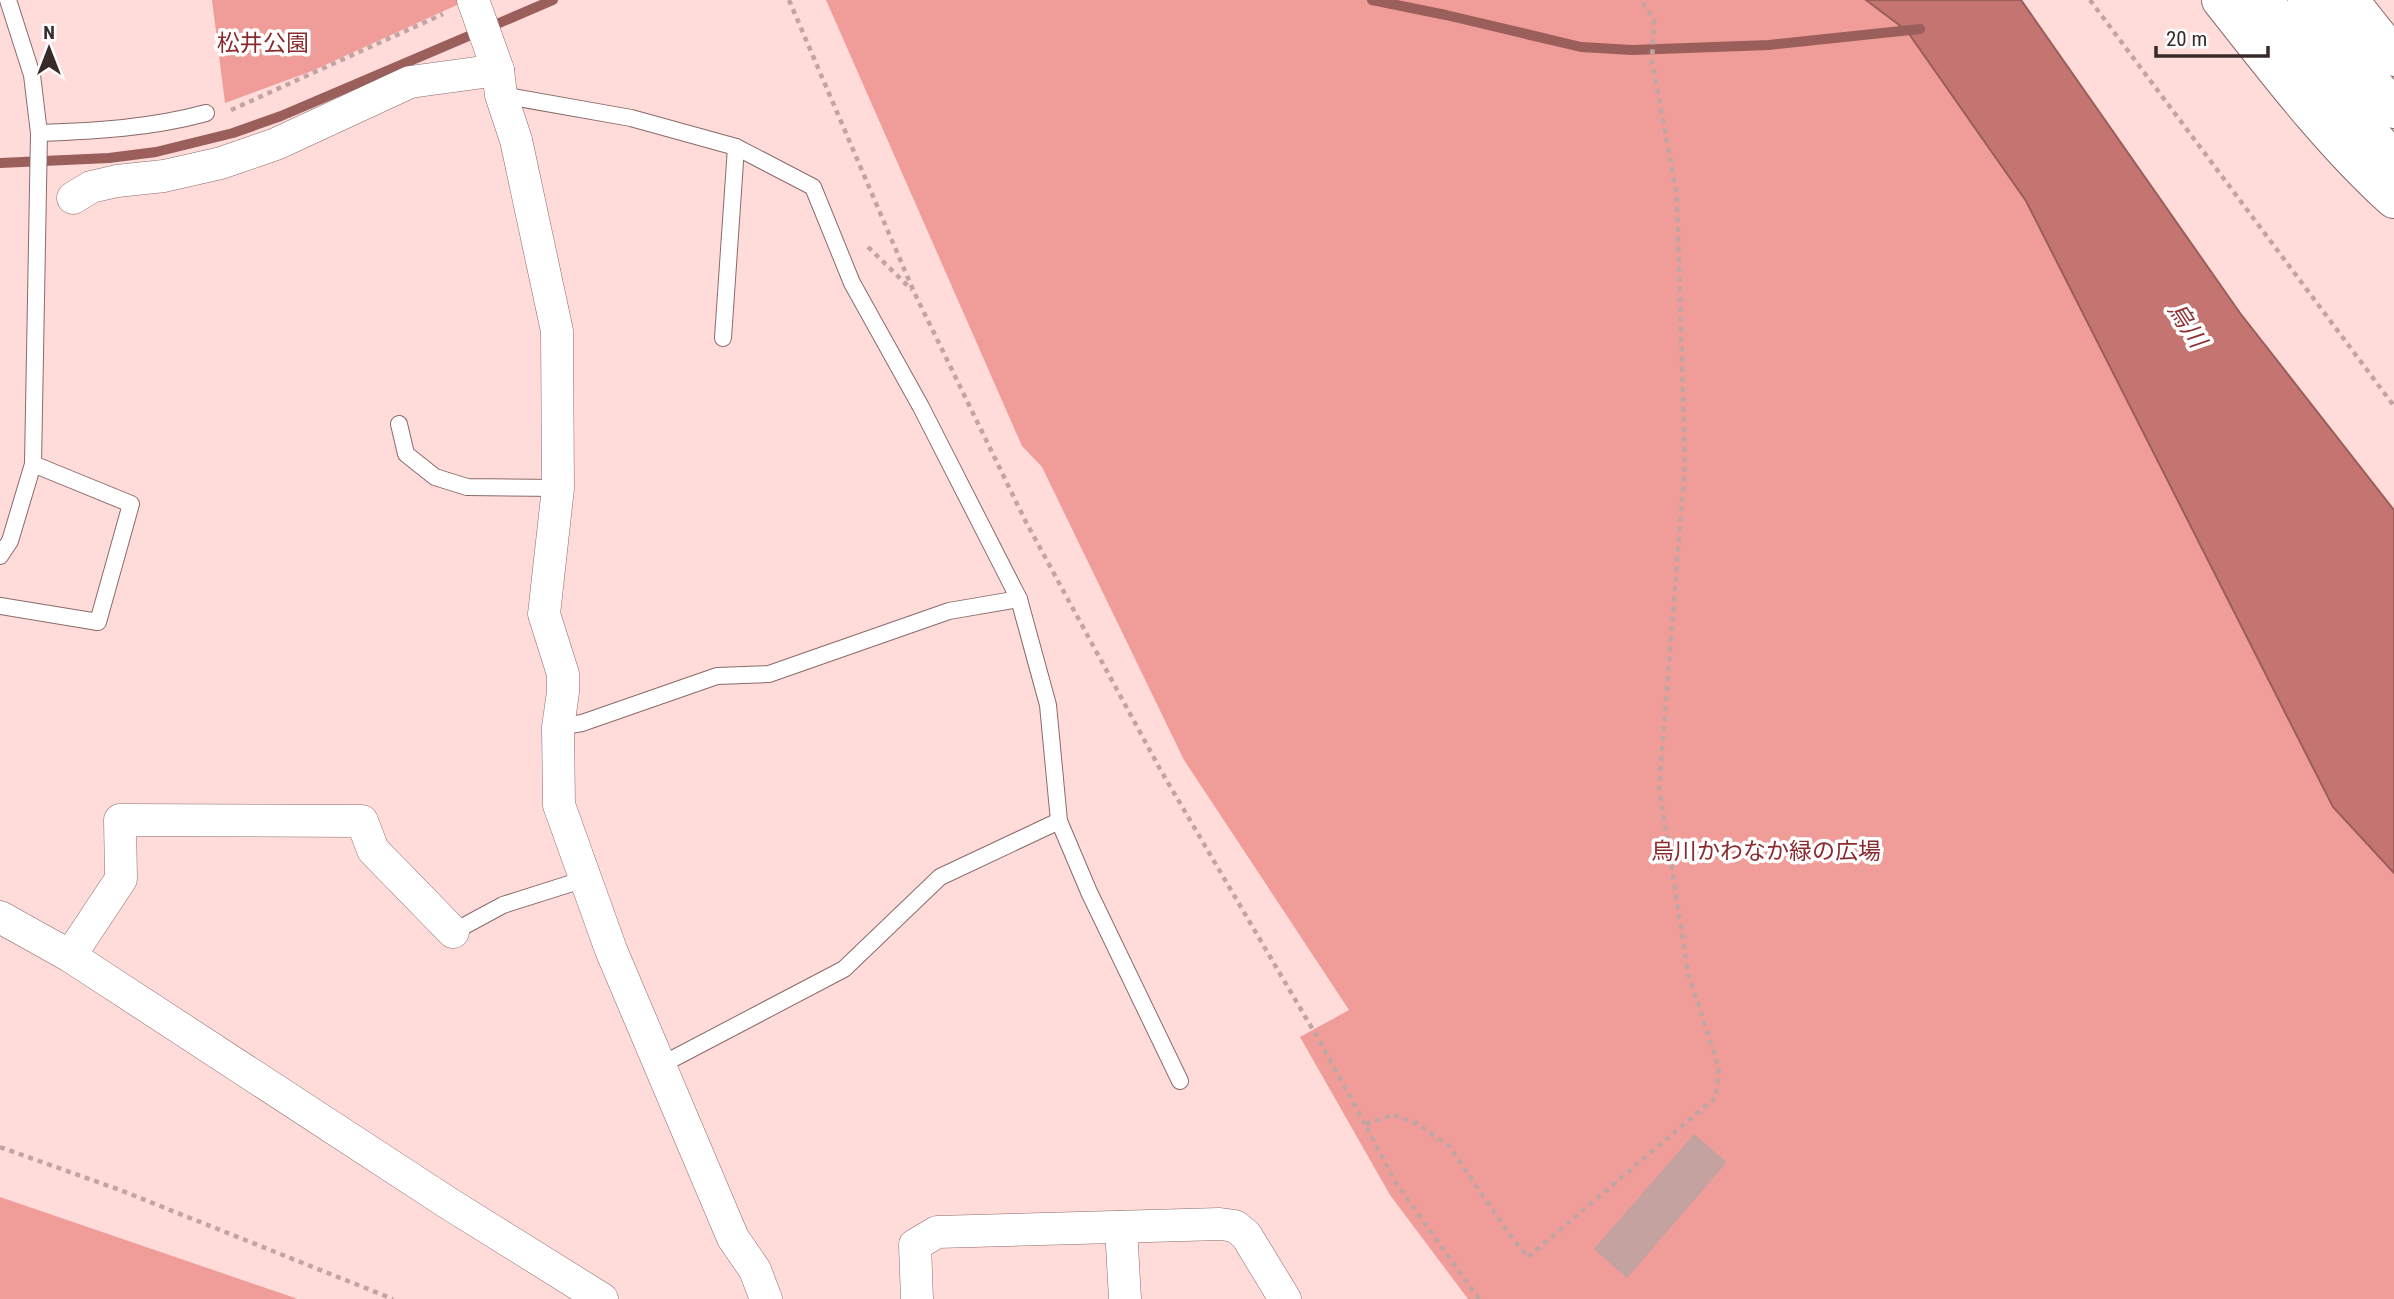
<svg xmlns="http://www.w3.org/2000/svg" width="2394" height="1299" font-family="'Roboto Condensed','Noto Sans JP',sans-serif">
<rect width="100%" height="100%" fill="#ffdbd9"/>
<g fill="#f09d9a">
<path d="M212,0H458L459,4L312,71L225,103Z"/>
<path d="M826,0H1866L1907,31L2026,201L2333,807L2394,873V1299H1468L1390,1195L1300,1037L1349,1010L1184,760L1042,467L1022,446Z"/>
<path d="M0,1197L295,1298L297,1299H0Z"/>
</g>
<path fill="#c47471" stroke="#9a5e5b" stroke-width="2" d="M1866,0H2021L2240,313L2394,510V873L2333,807L2026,201L1907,31Z"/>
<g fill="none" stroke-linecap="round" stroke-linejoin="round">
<g stroke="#9a5e5b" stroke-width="10">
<path d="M1372,0L1446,15L1581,47L1632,50L1769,45L1920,29"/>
<path d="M0,163L109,158L156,152L233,133L281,116L553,0"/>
</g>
</g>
<path fill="#c4a2a0" d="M1694,1134L1727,1162L1627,1278L1594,1249Z"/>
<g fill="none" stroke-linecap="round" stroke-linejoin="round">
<defs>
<g id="service">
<path d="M501,95L631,118L736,147L813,187L852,283L921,407L1019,599L1048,705L1059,821L1089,892L1180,1081"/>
<path d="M39,133C96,131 151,128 206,113"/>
<path d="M723,338L736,147"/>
<path d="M399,424L406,454L435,477L467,487L558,488"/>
<path d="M0,556L10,541L33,464L39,133L32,75L8,0"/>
<path d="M0,606L98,622L131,504L33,464"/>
<path d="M558,727L582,723L717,676L769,674L949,611L1019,599"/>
<path d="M453,932L503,905L585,879"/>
<path d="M661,1065L844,969L940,877L1059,821"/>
</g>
<g id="minor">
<path d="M473,0L498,70L501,95L516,140L557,331L558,488L544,614L563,674V692L558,727L559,805L611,950L733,1238L755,1270L766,1299"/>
<path d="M73,198L91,187L117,181L164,176L221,163L276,144L410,82L498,70"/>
<path d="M0,917L70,956L448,1203L602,1299"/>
<path d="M70,956L121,879L120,820L362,821L373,850L453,932"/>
<path d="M1121,1227L1125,1299"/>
<path d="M917,1299L915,1245L937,1232L1220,1224L1235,1226L1246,1235L1285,1299"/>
</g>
<g id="trunk">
<path d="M2221,0C2275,68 2329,140 2394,199"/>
<path d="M2263,0L2331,87L2394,162"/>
<path d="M2307,0L2362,72L2394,109"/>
<path d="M2349,0L2394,57"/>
</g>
</defs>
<use href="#service" stroke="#8a6b69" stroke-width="18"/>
<use href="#minor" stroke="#8a6b69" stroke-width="33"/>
<use href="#trunk" stroke="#8a6b69" stroke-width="40"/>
<g stroke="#c2a5a3" stroke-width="4.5" stroke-dasharray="5 5" stroke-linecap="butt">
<path d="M789,0L914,292L1026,522L1160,769L1323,1047L1365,1124"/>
<path d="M2090,0L2394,406"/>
<path d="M231,110L443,14"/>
<path d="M868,247L912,290"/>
<path d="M0,1147L120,1190L393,1299"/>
<path d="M1479,1299L1396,1183L1365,1124L1393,1115L1416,1123L1449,1146L1510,1235L1528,1257L1716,1097L1719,1068L1688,973L1659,787L1685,464L1677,196L1652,61L1654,20L1641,0"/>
</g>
<use href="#service" stroke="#fff" stroke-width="16"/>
<use href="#minor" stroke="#fff" stroke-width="32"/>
<use href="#trunk" stroke="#fff" stroke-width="38"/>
</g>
<g text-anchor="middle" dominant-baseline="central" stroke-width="7" stroke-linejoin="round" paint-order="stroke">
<g font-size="23" fill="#8b2a2e" stroke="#fff">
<text x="263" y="43">松井公園</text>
<text x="1766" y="851">烏川かわなか緑の広場</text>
</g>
<g font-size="24" font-style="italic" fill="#913033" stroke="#fff">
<text transform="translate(2187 325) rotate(57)">烏川</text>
</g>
</g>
<g transform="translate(49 49)" stroke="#ffffff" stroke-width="5" paint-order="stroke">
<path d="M0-5L12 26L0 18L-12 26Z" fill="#372a29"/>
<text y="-10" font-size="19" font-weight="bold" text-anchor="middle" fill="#372a29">N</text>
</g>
<path d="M2156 46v10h112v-10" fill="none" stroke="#372a29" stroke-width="3.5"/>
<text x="2166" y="46" font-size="21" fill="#372a29" stroke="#ffffff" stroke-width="5" paint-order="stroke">20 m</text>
</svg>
